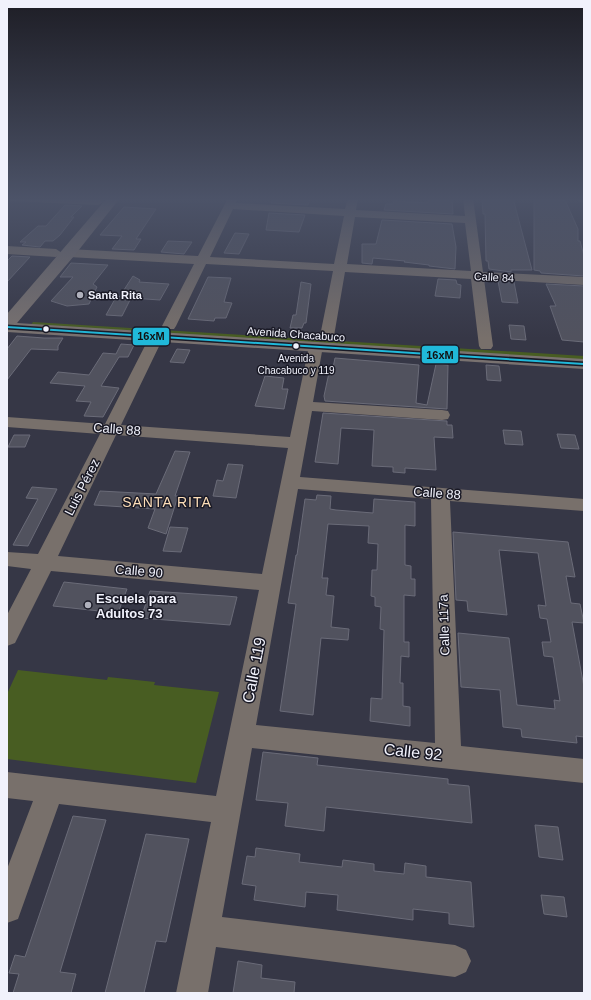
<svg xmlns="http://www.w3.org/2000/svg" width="591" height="1000" font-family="Helvetica,sans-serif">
<rect width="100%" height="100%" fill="#363746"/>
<g fill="#485d22">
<path d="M33,322L584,356V361L30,326Z"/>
<path d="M18,670L107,680L108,677L155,682L154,685L219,692L196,783L7,759V694Z"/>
</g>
<g fill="#51525e" stroke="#6a6b78">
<path d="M272,198H311L308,205L271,203Z"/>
<path d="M429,198H452L453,214L384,210L386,204H393L394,201L428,203Z"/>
<path d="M482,198H513L532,270H511V272L489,269L488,261H486L485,214H483Z"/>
<path d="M534,198L565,200L578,229V241H580L584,256V276L541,273L540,271L534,270Z"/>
<path d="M65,205L82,206L71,217H74L60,235L53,241H45L40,247L22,245L26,242H20L38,226H46Z"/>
<path d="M124,207L156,209L136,239H141L134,250L112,249L122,236L100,235Z"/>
<path d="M269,213L305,215L299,232L266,230Z"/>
<path d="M382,220L452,224L456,247L455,269L429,266V265L404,262L405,261L373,258L372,264L362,263V244H376Z"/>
<path d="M235,233L249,234L239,254L224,253Z"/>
<path d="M168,241L192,242L184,254L161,252Z"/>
<path d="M12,256L30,257L7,282V261Z"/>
<path d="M71,263L108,265L93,284L97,287L89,304L67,306L51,301L73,277H60Z"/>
<path d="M133,276L140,280L139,282L169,284L160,300L131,298L122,316L106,315L115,299H118Z"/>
<path d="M208,277L231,278L224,302L232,303L226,318H215L214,321L188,319Z"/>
<path d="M438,279L456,280L457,284L461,285L460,298L435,296Z"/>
<path d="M498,281L514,282L518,303L502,302Z"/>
<path d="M301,282L311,284L306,323H304L302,328H290L293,315H296Z"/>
<path d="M546,284L584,286V342L562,340L550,306H556Z"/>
<path d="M509,325L524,326L526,340L511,339Z"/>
<path d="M17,336L44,338H63L58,346V350L31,349L7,380V349Z"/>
<path d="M121,344L134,345L128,357H119L101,386L119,388L103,417L84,416L91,402L76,401L85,386L50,383L58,372L89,375L103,353L116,354Z"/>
<path d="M177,349L190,350L184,363L170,362Z"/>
<path d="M335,358L419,365L416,403L427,405L436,364L448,365L447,409L325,401L324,396L330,368H333Z"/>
<path d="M486,365L499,366L501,381L487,380Z"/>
<path d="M265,376L284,378L282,389H288L284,409L255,406Z"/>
<path d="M323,413L447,421V425H452L453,438L434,437L436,470L405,468V473L393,472V467L372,466L374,430L341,428L338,464L315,462Z"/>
<path d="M503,430L521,431L523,445L505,444Z"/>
<path d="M557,434L575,435L579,449L561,448Z"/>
<path d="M14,435H30L25,447H8Z"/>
<path d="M175,451L190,452L175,496H178L166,534L148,528L155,509L94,505L100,491L156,494Z"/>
<path d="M228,464L243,465L236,498L213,496L217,480L223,481Z"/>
<path d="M32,487L57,489L28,546L13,545L38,499L26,498Z"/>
<path d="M317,495L331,496L330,509L336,510L373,513L374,499L415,502V526L405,525V565L411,566V579H415V596L404,595V642H409V657L401,656L400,683H403V706L410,707V726L370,721L371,698L382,699L384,630L380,629L381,607L375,606V597L371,596L372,570H377L378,544L368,543L369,526L328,524L322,578H328L326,595L334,596L331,627L349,629L348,640L321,638L313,715L280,711L296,604L288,603L296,555H297L305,499L316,500Z"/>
<path d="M170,527L188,528L181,552L163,551Z"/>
<path d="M453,532L568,542L575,577L566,576L571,603L580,604L584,623L572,622L584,687V737L576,736L577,743L522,737L521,729L503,727L500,690L461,687L458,633L509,638L517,705L555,709L554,700L560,701L553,657L544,656L542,642H551L547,619L540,618L538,605L546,606L538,553L499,550L507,615L468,611L467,601L456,600Z"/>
<path d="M64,582L127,589L118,613L53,606Z"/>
<path d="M150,591L226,596L237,597L230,625L141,618Z"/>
<path d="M263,752L318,758L317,765L448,779V784L469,786L472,823L326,807L324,831L285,826L288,803L256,800Z"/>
<path d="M73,816L106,820L60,972L76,974L71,993H13L19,974L9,973L15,955L25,957Z"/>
<path d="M535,825L558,827L563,860L539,857Z"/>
<path d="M146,834L189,839L166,942L156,941L144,993H105Z"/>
<path d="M256,848L300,854L299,862L342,867L343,860L374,864V871L404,874L405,863L426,866V877L471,882L474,927L449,924V913L413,909V920L337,910L338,895L306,892L305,907L254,900L256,886L242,884L247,856L255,857Z"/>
<path d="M541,895L564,897L567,917L544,914Z"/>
<path d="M238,961L262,965L261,978L295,982L294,993H233Z"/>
</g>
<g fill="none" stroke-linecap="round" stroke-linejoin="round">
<g fill="#78706b" fill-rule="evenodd">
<path d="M7,198C21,198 98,195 103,202L98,205L11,201L7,200Z"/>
<path d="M228,198H238L236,203L345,209L348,198H358L356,210L465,216L463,198H473L483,272L584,277V285L484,279L493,346L491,349H481L479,346L471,279L345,272L334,336L332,339H322L320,336L333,271L206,264L176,326L174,329H164L162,326L194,264L69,257L63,253L69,249L198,256ZM233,209L344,216L334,264L210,257ZM355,217L465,223L471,271L347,264Z"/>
<path d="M7,246L56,249L62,253L56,257L7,254Z"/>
<path d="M157,332L162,333L164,336L121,425L290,437L309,346L311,343H321L323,346L313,402L442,410L448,411L450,415L448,419L442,420L312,411L300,477L584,499V511L450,501L461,746L584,759V783L252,748L222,917L455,945L466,950L471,961L466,972L455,977L216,947L208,993H176L211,822L59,804L18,919L7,923V869L33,801L7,798V772L216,796L259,590L51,571L15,643L7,646V615L31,569L7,566V552L38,554L100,434L7,427V417L105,424L150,336L152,333ZM116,435L288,448L262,574L58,556ZM298,489L431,499L435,743L256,725Z"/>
</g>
<g fill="#797270" fill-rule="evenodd">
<path d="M107,198H120L74,256L17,323L584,359V369L7,332V314Z"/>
<path d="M578,198H584V203L580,202Z"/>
</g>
<defs>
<path id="bus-1" d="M7,326L584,363V365L7,328Z"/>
</defs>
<use href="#bus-1" stroke="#1a1a26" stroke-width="3"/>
<use href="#bus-1" fill="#20b9da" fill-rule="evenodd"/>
</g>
<linearGradient id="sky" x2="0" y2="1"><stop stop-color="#1e1e26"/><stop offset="0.59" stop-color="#4c5368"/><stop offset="1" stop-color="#4c5368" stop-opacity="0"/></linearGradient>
<rect width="591" height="338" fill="url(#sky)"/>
<g fill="#b0b1bc" stroke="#1a1a26" stroke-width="1.5">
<circle cx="80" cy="295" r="4"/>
<circle cx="88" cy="605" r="4"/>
</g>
<g fill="#f1f2fc" stroke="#1a1a26" stroke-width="1.5">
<circle cx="46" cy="329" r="3.5"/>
<circle cx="296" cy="346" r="3.5"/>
</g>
<g text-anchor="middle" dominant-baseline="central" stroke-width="3" stroke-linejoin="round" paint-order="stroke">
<g font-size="10" fill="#f1f2fc" stroke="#1a1a26">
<text x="296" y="358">Avenida<tspan x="296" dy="12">Chacabuco y 119</tspan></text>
</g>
<g font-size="11" fill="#f1f2fc" stroke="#1a1a26">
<text transform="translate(494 277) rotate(3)">Calle 84</text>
<text transform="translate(296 334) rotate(4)">Avenida Chacabuco</text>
</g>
<g font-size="11" font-weight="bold" fill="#f1f2fc" stroke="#1a1a26" text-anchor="start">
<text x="88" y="295">Santa Rita</text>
</g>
<g font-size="13" fill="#f1f2fc" stroke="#1a1a26">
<text transform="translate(117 429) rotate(4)">Calle 88</text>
<text transform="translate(82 487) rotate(-63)">Luis Pérez</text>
<text transform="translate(437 493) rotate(4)">Calle 88</text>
<text transform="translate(139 571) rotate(5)">Calle 90</text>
<text transform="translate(444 625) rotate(-92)">Calle 117a</text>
</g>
<g font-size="13" font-weight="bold" fill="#f1f2fc" stroke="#1a1a26" text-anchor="start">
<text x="96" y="598">Escuela para<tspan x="96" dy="15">Adultos 73</tspan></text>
</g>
<g font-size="14" letter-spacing="1" fill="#fedfb9" stroke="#1a1a26">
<text x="167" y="502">SANTA RITA</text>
</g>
<g font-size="16" fill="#f1f2fc" stroke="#1a1a26">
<text transform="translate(254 670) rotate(-79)">Calle 119</text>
<text transform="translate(413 752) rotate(6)">Calle 92</text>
</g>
</g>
<g stroke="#1a1a26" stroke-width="1.5">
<rect x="132" y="327" width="38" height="19" rx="4" fill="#20b9da"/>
<rect x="421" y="345" width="38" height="19" rx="4" fill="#20b9da"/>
</g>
<g font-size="11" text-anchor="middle" font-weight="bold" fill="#111">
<text x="151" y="340">16xM</text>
<text x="440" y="359">16xM</text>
</g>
<rect width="591" height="1000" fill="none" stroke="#f1f2fc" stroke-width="16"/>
</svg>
